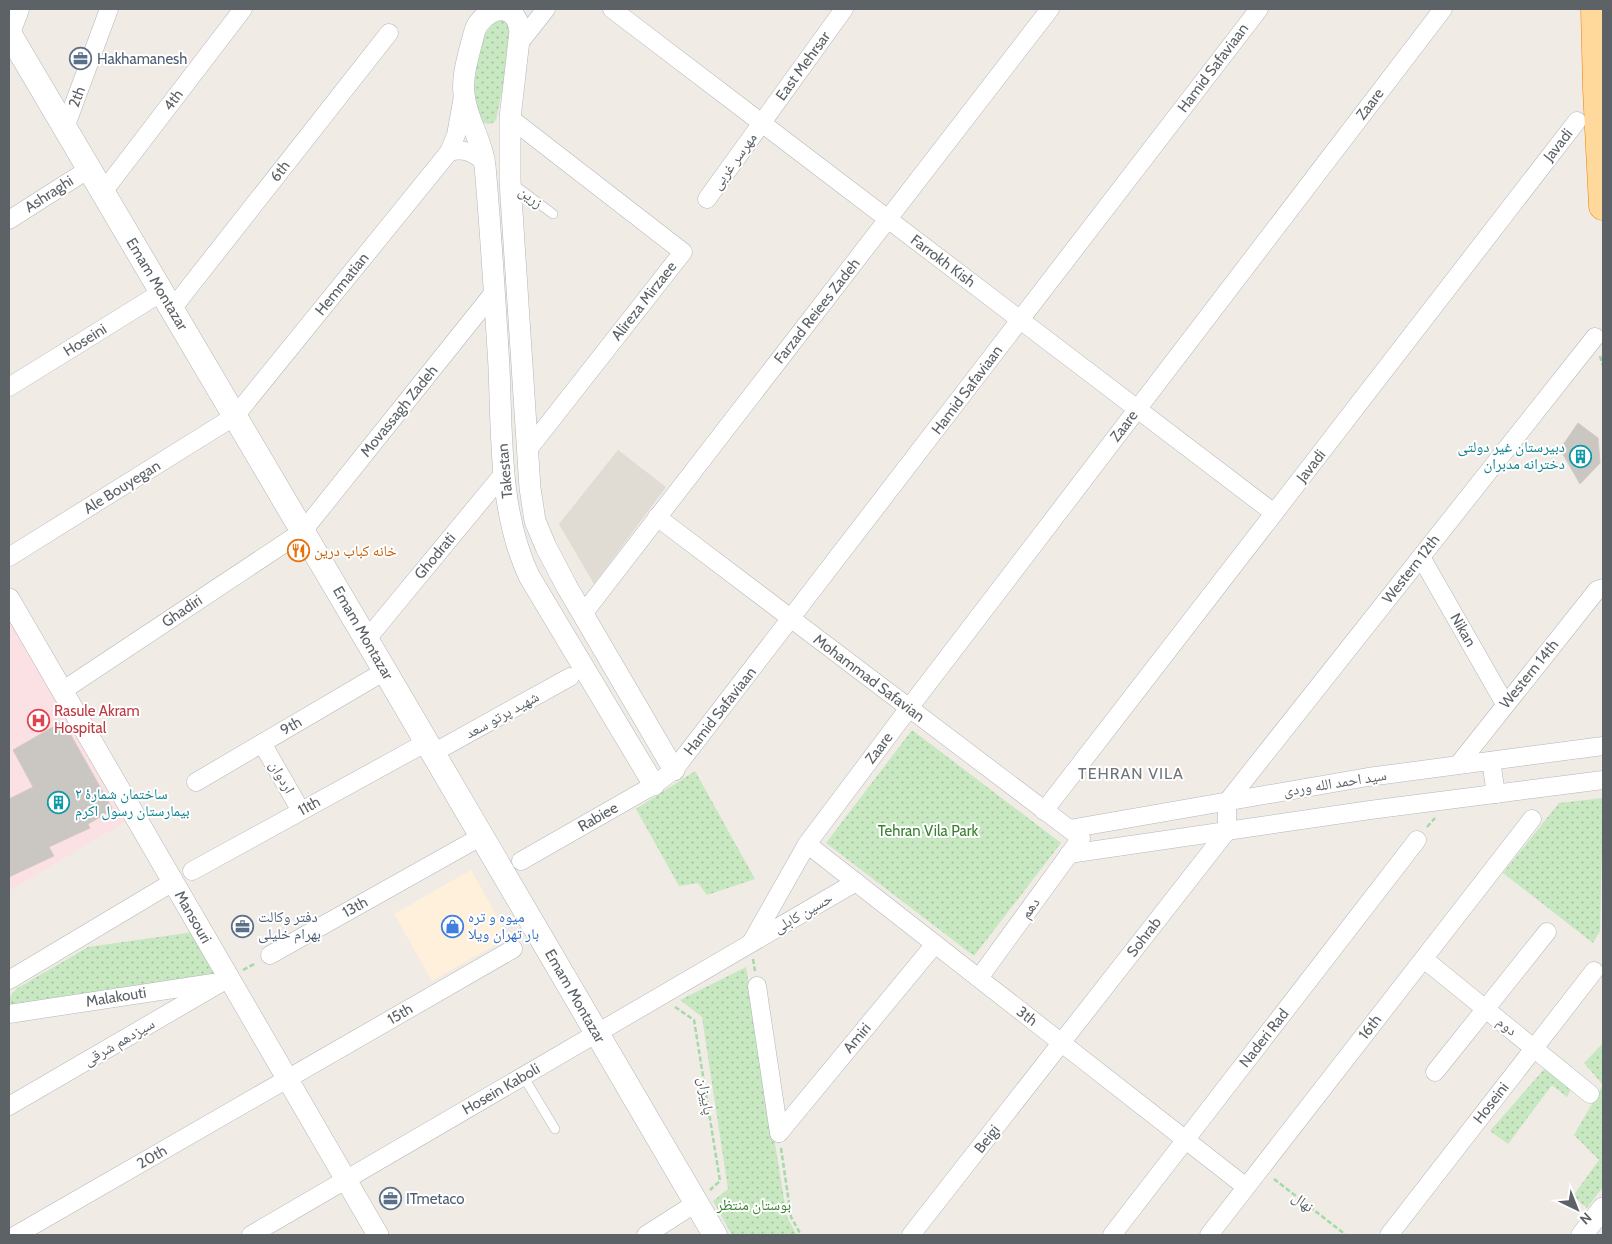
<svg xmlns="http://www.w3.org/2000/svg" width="1612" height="1244" font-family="Cabin,'Noto Naskh Arabic',sans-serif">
<defs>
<pattern id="grass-dots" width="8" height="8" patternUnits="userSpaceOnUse" patternTransform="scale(1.25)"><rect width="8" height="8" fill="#c8e8c1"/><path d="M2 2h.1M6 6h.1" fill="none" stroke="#a6bfa1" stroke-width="1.8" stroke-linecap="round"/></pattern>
</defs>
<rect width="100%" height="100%" fill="#f0ebe5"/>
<path fill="#fff0db" d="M471,870L509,937L432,981L394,914Z"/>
<path fill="#e0dbd3" d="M618,450L666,487L594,584L559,524Z"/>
<path fill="#fce1e4" d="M9,619L125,822L9,891Z"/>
<g fill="url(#grass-dots)">
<path d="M496,19H506L512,25L510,53L496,120C491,125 487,125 481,121L471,84L483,37Z"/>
<path d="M912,730L1061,843L974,956L826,843Z"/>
<path d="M695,771L755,879L707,895L698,883L679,886L636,809Z"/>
<path d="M1603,798L1600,931L1593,943L1503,873L1559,803Z"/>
<path d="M194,932L218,977L9,1008V998L16,989L88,947Z"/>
<path d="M746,967L787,1217L797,1235H732L713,1201L728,1189L702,1017L680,1000Z"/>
<path d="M1603,1043V1085L1584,1063Z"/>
<path d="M1546,1067L1571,1089L1567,1097L1552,1085L1508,1144L1490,1131Z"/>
<path d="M1603,1085V1187L1587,1208L1573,1196L1599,1160L1574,1135Z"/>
</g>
<g fill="#cac6c1" stroke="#d5ccc3">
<path d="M1578,423L1598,438L1600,463L1580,484L1560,449Z"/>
<path d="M63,721L112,808L109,812L88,824L90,828L49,847L54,856L9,877V799L33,787L13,750Z"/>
</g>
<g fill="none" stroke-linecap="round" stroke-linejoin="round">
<defs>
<g id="service">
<path d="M513,184L553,214"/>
<path d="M523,1076L555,1129"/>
</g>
<g id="minor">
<path d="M612,9L1274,513"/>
<path d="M520,42L546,9"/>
<path d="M510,118L683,252L527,451"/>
<path d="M65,128L109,9"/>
<path d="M449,152C464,148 473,152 484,162"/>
<path d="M103,192L243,9"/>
<path d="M707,199L844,9"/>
<path d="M9,220L89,169"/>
<path d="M172,309L389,33"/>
<path d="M9,387L162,292"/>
<path d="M657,517L1081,838L979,978"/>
<path d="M9,557L235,416L449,152L456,135L463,96"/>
<path d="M1421,557L1505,704"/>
<path d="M583,614L1050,9"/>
<path d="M367,639L504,473"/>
<path d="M62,691L303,531L495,291"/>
<path d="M262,743L301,811"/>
<path d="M433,753L570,677"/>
<path d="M1491,761L1496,794"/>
<path d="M1458,765L1597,590L1603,588"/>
<path d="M196,782L385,671"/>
<path d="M1044,811L1577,121"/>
<path d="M1069,829L1368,777L1603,746"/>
<path d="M807,844L1246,1187"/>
<path d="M1069,854L1370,810L1603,780"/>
<path d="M521,861L654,785L674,770L1259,9"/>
<path d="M192,871L427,742"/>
<path d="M751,943L807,844L909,708L1443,9"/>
<path d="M270,955L482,836"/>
<path d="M1424,959L1590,1094"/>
<path d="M9,980L173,882"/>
<path d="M757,986L779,1133"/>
<path d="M9,1014L213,983"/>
<path d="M1435,1072L1547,932"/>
<path d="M9,1106L229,978"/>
<path d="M779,1133L935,944"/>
<path d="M16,1235L513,949"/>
<path d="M251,1235L856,882"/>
<path d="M646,1235L696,1203"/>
<path d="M911,1235L1227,831V802L1595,337"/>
<path d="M1112,1235L1417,840"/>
<path d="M1209,1235L1532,819"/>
<path d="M1389,1235L1594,971"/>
</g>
<g id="tertiary">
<path d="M9,599L378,1235"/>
<path d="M654,785L529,576C499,512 502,437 499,367C495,300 491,233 485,166C483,141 466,119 464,94C462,78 467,61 471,45C473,39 474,30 478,24C493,4 516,4 520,31L510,118V181L530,488L535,521L546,547L567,587L674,770"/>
<path d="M1582,1235L1603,1208"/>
</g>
<g id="secondary">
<path d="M9,30L17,9"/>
<path d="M9,33L385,671L715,1235"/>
</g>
<path id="trunk" d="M1595,9L1597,89L1603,206"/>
</defs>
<use href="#service" stroke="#b2b7ba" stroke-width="10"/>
<use href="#minor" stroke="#b2b7ba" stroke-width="19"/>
<use href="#tertiary" stroke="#b2b7ba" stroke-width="22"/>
<use href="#secondary" stroke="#b1b6ba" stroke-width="25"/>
<use href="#trunk" stroke="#f47c00" stroke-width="29"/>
<g stroke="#a4daa8" stroke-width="2.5" stroke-dasharray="5 2.5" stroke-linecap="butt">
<path d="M1600,356L1603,366"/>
<path d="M1427,827L1435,818"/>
<path d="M753,959L755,971"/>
<path d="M243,970L256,963"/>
<path d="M675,1007L694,1020L720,1181L710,1190"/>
<path d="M781,1148L791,1217L801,1235"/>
<path d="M1274,1179L1346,1235"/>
</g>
<use href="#service" stroke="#fff" stroke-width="9"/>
<use href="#minor" stroke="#fff" stroke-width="18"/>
<use href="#tertiary" stroke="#fff" stroke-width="21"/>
<use href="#secondary" stroke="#fff" stroke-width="24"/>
<use href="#trunk" stroke="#ffd89b" stroke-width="28"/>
</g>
<defs>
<symbol id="office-ring" viewBox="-11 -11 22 22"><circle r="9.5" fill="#fff" stroke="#5c6f8a" stroke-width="1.5"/><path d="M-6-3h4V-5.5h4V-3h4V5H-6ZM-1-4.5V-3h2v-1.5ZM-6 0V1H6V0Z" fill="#5c6f8a"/></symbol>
<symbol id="building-ring" viewBox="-11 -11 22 22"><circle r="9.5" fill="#fff" stroke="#0f9aa8" stroke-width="1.5"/><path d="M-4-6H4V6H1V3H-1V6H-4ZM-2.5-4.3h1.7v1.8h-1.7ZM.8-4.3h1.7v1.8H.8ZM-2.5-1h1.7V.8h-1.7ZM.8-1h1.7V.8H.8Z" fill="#0f9aa8"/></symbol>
<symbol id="restaurant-ring" viewBox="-11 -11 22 22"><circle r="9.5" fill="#fff" stroke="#e8710a" stroke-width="1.5"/><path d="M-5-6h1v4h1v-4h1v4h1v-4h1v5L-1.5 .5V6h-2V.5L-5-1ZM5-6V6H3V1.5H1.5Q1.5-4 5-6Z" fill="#e8710a"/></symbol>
<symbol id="hospital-ring" viewBox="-11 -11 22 22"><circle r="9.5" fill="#fff" stroke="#e0444e" stroke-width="1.5"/><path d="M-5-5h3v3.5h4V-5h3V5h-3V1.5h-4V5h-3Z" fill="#e0444e"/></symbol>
<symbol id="shop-ring" viewBox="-11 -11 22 22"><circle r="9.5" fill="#fff" stroke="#3f7fe0" stroke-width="1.5"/><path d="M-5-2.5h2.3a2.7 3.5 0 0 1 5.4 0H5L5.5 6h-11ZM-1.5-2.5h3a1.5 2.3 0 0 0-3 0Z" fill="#3f7fe0"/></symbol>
</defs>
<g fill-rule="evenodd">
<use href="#office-ring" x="68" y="46" width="25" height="25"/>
<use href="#building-ring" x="1568" y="444" width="25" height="25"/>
<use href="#restaurant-ring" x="286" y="538" width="25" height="25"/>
<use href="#hospital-ring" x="26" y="708" width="25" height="25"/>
<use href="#building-ring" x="46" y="790" width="25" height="25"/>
<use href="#office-ring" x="230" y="914" width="25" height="25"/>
<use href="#shop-ring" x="440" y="914" width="25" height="25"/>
<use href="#office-ring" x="378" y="1186" width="25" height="25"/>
</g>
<g text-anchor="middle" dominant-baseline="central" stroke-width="4" stroke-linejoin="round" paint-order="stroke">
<g font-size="15" fill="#4e5e75" stroke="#fff" text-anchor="start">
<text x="97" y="59">Hakhamanesh</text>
<text x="258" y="917">دفتر وکالت<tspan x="258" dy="17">بهرام خلیلی</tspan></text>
<text x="406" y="1199">ITmetaco</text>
</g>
<g font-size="15" fill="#5d6266" stroke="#fff">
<text transform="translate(803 66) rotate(-54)">East Mehrsar</text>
<text transform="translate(1213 68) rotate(-53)">Hamid Safaviaan</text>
<text transform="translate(77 97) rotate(-70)">2th</text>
<text transform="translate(173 100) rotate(-53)">4th</text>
<text transform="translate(1370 104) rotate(-53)">Zaare</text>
<text transform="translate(1558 145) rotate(-52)">Javadi</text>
<text transform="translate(734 161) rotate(-54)">مهرسر غربی</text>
<text transform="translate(280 171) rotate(-52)">6th</text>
<text transform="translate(49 194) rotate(-33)">Ashraghi</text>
<text transform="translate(531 197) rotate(37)">زرین</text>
<text transform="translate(943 261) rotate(37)">Farrokh Kish</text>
<text transform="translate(157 284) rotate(59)">Emam Montazar</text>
<text transform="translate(342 284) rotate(-51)">Hemmatian</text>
<text transform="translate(644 301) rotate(-52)">Alireza Mirzaee</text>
<text transform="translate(817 311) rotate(-52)">Farzad Reiees Zadeh</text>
<text transform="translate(85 340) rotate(-32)">Hoseini</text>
<text transform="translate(967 390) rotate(-53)">Hamid Safaviaan</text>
<text transform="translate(399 411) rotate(-51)">Movassagh Zadeh</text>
<text transform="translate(1124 426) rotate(-53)">Zaare</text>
<text transform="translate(1311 466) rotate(-52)">Javadi</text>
<text transform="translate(505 471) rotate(-95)">Takestan</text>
<text transform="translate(122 487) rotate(-32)">Ale Bouyegan</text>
<text transform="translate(435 556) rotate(-50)">Ghodrati</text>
<text transform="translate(1411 569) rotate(-52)">Western 12th</text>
<text transform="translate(182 611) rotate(-34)">Ghadiri</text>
<text transform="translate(1463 630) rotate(60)">Nikan</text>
<text transform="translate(363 633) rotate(60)">Emam Montazar</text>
<text transform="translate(1529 674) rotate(-51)">Western 14th</text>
<text transform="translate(869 678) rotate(37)">Mohammad Safavian</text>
<text transform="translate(720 711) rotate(-52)">Hamid Safaviaan</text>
<text transform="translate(502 715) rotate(-29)">شهید پرتو سعد</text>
<text transform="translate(291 726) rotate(-30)">9th</text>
<text transform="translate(879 748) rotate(-53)">Zaare</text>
<text transform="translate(282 777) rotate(60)">اردوان</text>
<text transform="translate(1335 783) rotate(-9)">سید احمد الله وردی</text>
<text transform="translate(309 806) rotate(-29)">11th</text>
<text transform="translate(598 817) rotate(-30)">Rabiee</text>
<text transform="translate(355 907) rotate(-29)">13th</text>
<text transform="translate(1030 908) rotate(-54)">دهم</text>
<text transform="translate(803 913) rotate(-30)">حسین کابلی</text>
<text transform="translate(193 917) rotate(60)">Mansouri</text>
<text transform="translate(1144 937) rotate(-52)">Sohrab</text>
<text transform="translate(575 996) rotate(60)">Emam Montazar</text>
<text transform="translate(116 997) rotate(-9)">Malakouti</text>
<text transform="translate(400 1014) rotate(-30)">15th</text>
<text transform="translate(1027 1016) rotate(38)">3th</text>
<text transform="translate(1507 1026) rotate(39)">دوم</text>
<text transform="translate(1370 1027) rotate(-52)">16th</text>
<text transform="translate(857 1038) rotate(-50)">Amiri</text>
<text transform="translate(1264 1038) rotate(-52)">Naderi Rad</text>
<text transform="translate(119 1042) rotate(-30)">سیزدهم شرقی</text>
<text transform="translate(501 1089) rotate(-30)">Hosein Kaboli</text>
<text transform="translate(706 1096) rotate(81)">پاییزان</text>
<text transform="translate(1491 1103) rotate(-52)">Hoseini</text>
<text transform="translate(987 1139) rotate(-52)">Beigi</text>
<text transform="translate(152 1157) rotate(-30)">20th</text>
<text transform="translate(1303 1202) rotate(38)">نهال</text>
</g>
<g font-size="15" fill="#0d838f" stroke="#fff" text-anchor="end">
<text x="1565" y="447">دبیرستان غیر دولتی<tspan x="1565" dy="17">دخترانه مدبران</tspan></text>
<text x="75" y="794" text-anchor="start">ساختمان شمارهٔ ۲<tspan x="75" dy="17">بیمارستان رسول اکرم</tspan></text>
</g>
<g font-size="15" fill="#c56008" stroke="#fff" text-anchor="start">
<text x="314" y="551">خانه کباب درین</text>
</g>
<g font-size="15" fill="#be3a42" stroke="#fff" text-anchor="start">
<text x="54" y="711">Rasule Akram<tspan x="54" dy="17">Hospital</tspan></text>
</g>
<g font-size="15" fill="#3b8131" stroke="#fff">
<text x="928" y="831">Tehran Vila Park</text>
<text x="754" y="1205">بوستان منتظر</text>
</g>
<g font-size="15" fill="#366cbe" stroke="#fff" text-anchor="start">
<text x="468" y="917">میوه و تره<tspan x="468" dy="17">بار تهران ویلا</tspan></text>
</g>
<g font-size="16" letter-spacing="1" fill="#6e7578" stroke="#fff">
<text x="1131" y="773">TEHRAN VILA</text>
</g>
</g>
<rect width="1612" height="1244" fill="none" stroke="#5d6266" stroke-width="20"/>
<g transform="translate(1577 1209) rotate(137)" stroke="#ffffff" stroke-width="4" paint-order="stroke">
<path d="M0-4L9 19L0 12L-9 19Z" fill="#5d6266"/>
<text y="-8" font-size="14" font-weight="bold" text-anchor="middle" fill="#5d6266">N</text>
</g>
</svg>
